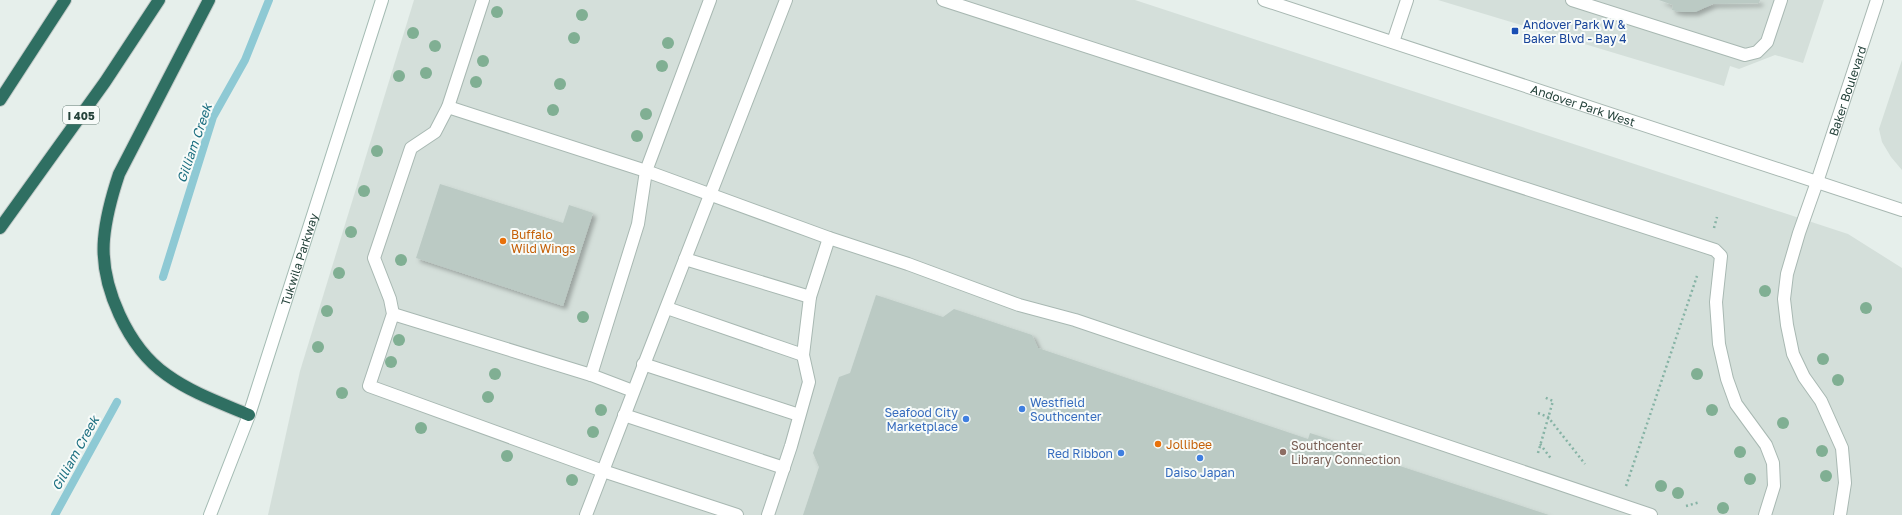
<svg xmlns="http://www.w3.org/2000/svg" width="1902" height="515" font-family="'Golos Text',sans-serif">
<defs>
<filter id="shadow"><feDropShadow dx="3.5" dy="3.5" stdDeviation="2" flood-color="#0004"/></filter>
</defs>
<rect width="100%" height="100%" fill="#e6efeb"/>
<g fill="#d4dfda">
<path d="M414,0H1135L1848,234L1902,268V515H268L300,371Z"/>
<path d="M1438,0H1824L1803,63L1775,55L1739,69L1730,66L1724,86Z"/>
<path d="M1902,60V170L1891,157L1882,142L1879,129Z"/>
</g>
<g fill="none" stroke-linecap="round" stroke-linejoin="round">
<g stroke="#8ec9d4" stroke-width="8">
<path d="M163,277L213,117L245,60L269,0"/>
<path d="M55,515L117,402"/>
</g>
</g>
<g fill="#bbcac4" filter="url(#shadow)">
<path d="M1659,0H1760L1759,3L1713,4L1695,12H1681L1672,10L1673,5Z"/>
<path d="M440,184L563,223L569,205L593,213L563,306L416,258Z"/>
<path d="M876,295L943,317L954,309L1032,335L1038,348L1308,439L1310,433L1353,447L1351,450L1549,515H803L819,467L813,453L839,377L850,373Z"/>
</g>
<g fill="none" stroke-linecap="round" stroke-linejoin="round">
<defs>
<g id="service">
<path d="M483,0L448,107L435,132L411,148L374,258L390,299L393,314L369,386L603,471L737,515"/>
<path d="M710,0L646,171L829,238L908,264L1019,305L1075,320L1651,515"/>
<path d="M943,0L1715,250L1721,256L1716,302L1719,344L1727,379L1736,404L1766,445L1773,463L1774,486L1765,515"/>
<path d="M1572,0L1745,55L1757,52L1767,42L1781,0"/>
<path d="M1393,42L1407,0"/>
<path d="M448,107L646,171L638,224L591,375"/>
<path d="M1817,182L1799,233L1787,274L1784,299L1787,325L1793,354L1804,377L1821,401L1842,448L1845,483L1840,515"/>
<path d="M685,259L810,297"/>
<path d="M667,308L803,355"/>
<path d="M393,314L591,375L633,391"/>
<path d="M643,364L799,415"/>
<path d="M624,415L784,468"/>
<path d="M586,515C652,343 719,171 786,0"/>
<path d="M768,515L791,446L809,382L803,355L810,297L829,238"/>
</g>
<g id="minor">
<path id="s1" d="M1817,182L1877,0"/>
</g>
<g id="tertiary">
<path id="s2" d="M1264,0L1902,210"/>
</g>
<g id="secondary">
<path id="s3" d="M210,515L249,415L382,0"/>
</g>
<g id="motorway">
<path d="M209,0L119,174C112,195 106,216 104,239C100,286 128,348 167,375C192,393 221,403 249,415"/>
<path d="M0,100L65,0"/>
<path d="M0,228L105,82L159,0"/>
</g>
</defs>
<use href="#service" stroke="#a8b8b2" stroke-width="14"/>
<use href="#minor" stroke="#a8b8b2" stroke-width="14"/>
<use href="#tertiary" stroke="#a8b8b2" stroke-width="14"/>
<use href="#secondary" stroke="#a4bbb3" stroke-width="14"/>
<use href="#motorway" stroke="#c2cac8" stroke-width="14"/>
<g stroke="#86b3a5" stroke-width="2.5" stroke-dasharray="2 3" stroke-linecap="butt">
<path d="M1714,228L1717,217"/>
<path d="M1538,413L1548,417L1585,464"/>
<path d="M1540,444L1552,460"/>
<path d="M1538,453L1553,401L1544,397"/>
<path d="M1626,486L1697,276"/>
<path d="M1686,506L1700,502"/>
</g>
<use href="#service" stroke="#fff" stroke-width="12"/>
<use href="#minor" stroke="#fff" stroke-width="12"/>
<use href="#tertiary" stroke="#fff" stroke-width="12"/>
<use href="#secondary" stroke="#fff" stroke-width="12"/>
<use href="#motorway" stroke="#2f6f62" stroke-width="12"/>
</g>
<g fill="#80af93">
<circle cx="497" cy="12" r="6"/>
<circle cx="582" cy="15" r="6"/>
<circle cx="413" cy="33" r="6"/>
<circle cx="574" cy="38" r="6"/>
<circle cx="668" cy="43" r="6"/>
<circle cx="435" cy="46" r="6"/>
<circle cx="483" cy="61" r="6"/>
<circle cx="662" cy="66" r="6"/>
<circle cx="426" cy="73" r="6"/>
<circle cx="399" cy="76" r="6"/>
<circle cx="476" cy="82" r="6"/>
<circle cx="560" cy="84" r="6"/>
<circle cx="553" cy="110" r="6"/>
<circle cx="646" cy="114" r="6"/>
<circle cx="637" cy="136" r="6"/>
<circle cx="377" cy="151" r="6"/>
<circle cx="364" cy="191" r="6"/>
<circle cx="351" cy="232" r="6"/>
<circle cx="401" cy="260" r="6"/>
<circle cx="339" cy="273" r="6"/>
<circle cx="1765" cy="291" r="6"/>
<circle cx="1866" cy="308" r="6"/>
<circle cx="327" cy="311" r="6"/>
<circle cx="583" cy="317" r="6"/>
<circle cx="399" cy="340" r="6"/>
<circle cx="318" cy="347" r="6"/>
<circle cx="1823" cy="359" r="6"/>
<circle cx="391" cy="362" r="6"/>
<circle cx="495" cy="374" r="6"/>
<circle cx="1697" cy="374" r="6"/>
<circle cx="1838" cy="380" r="6"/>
<circle cx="342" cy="393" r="6"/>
<circle cx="488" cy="397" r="6"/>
<circle cx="601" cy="410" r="6"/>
<circle cx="1712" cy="410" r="6"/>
<circle cx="1783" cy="423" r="6"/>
<circle cx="421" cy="428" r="6"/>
<circle cx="593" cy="432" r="6"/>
<circle cx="1822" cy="451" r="6"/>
<circle cx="1740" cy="452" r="6"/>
<circle cx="507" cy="456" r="6"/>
<circle cx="1826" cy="476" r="6"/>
<circle cx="1750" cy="479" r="6"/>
<circle cx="572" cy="480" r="6"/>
<circle cx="1661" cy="486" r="6"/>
<circle cx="1678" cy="493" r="6"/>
<circle cx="1723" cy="508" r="6"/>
</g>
<rect fill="#1a4fb4" stroke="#f7fbf9" stroke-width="1.5" x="1511" y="27" width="8" height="8" rx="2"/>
<g fill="#e8710a" stroke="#f7fbf9" stroke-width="1.5">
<circle cx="503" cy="241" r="4"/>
<circle cx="1158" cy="444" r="4"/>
</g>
<g fill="#3f7fe0" stroke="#f7fbf9" stroke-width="1.5">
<circle cx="1022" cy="409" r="4"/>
<circle cx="966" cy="419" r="4"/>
<circle cx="1121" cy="453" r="4"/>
<circle cx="1200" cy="458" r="4"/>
</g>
<circle fill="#8d6e63" stroke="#f7fbf9" stroke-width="1.5" cx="1283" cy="452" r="4"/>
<g text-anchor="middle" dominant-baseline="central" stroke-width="4" stroke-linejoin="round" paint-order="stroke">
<rect fill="#f7fbf9" stroke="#637a73" stroke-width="1" x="63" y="106" width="36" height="18" rx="3"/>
<g font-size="11" font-weight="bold" fill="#24423a">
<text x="81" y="115">I 405</text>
</g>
<g font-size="12" fill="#164399" stroke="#f7fbf9" text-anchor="start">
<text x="1523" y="24">Andover Park W &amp;<tspan x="1523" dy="14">Baker Blvd - Bay 4</tspan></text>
</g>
<g font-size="12" fill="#24423a" stroke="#f7fbf9">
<text stroke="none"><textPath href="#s1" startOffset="96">Baker Boulevard</textPath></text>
<text stroke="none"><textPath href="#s2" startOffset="336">Andover Park West</textPath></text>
<text stroke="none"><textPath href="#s3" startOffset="271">Tukwila Parkway</textPath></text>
</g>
<g font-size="12" fill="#c56008" stroke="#f7fbf9" text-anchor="start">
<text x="511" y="234">Buffalo<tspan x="511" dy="14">Wild Wings</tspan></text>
<text x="1166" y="444">Jollibee</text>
</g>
<g font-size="12" fill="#366cbe" stroke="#f7fbf9" text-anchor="end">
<text x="1030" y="402" text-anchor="start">Westfield<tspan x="1030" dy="14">Southcenter</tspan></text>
<text x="958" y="412">Seafood City<tspan x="958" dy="14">Marketplace</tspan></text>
<text x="1113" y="453">Red Ribbon</text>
<text x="1200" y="472" text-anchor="middle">Daiso Japan</text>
</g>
<g font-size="12" fill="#785e54" stroke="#f7fbf9" text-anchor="start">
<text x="1291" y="445">Southcenter<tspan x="1291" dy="14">Library Connection</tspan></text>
</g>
<g font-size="13" font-style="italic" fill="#1c6f80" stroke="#f7fbf9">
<text transform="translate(194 143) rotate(-71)">Gilliam Creek</text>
<text transform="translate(75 453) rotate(-61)">Gilliam Creek</text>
</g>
</g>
</svg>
